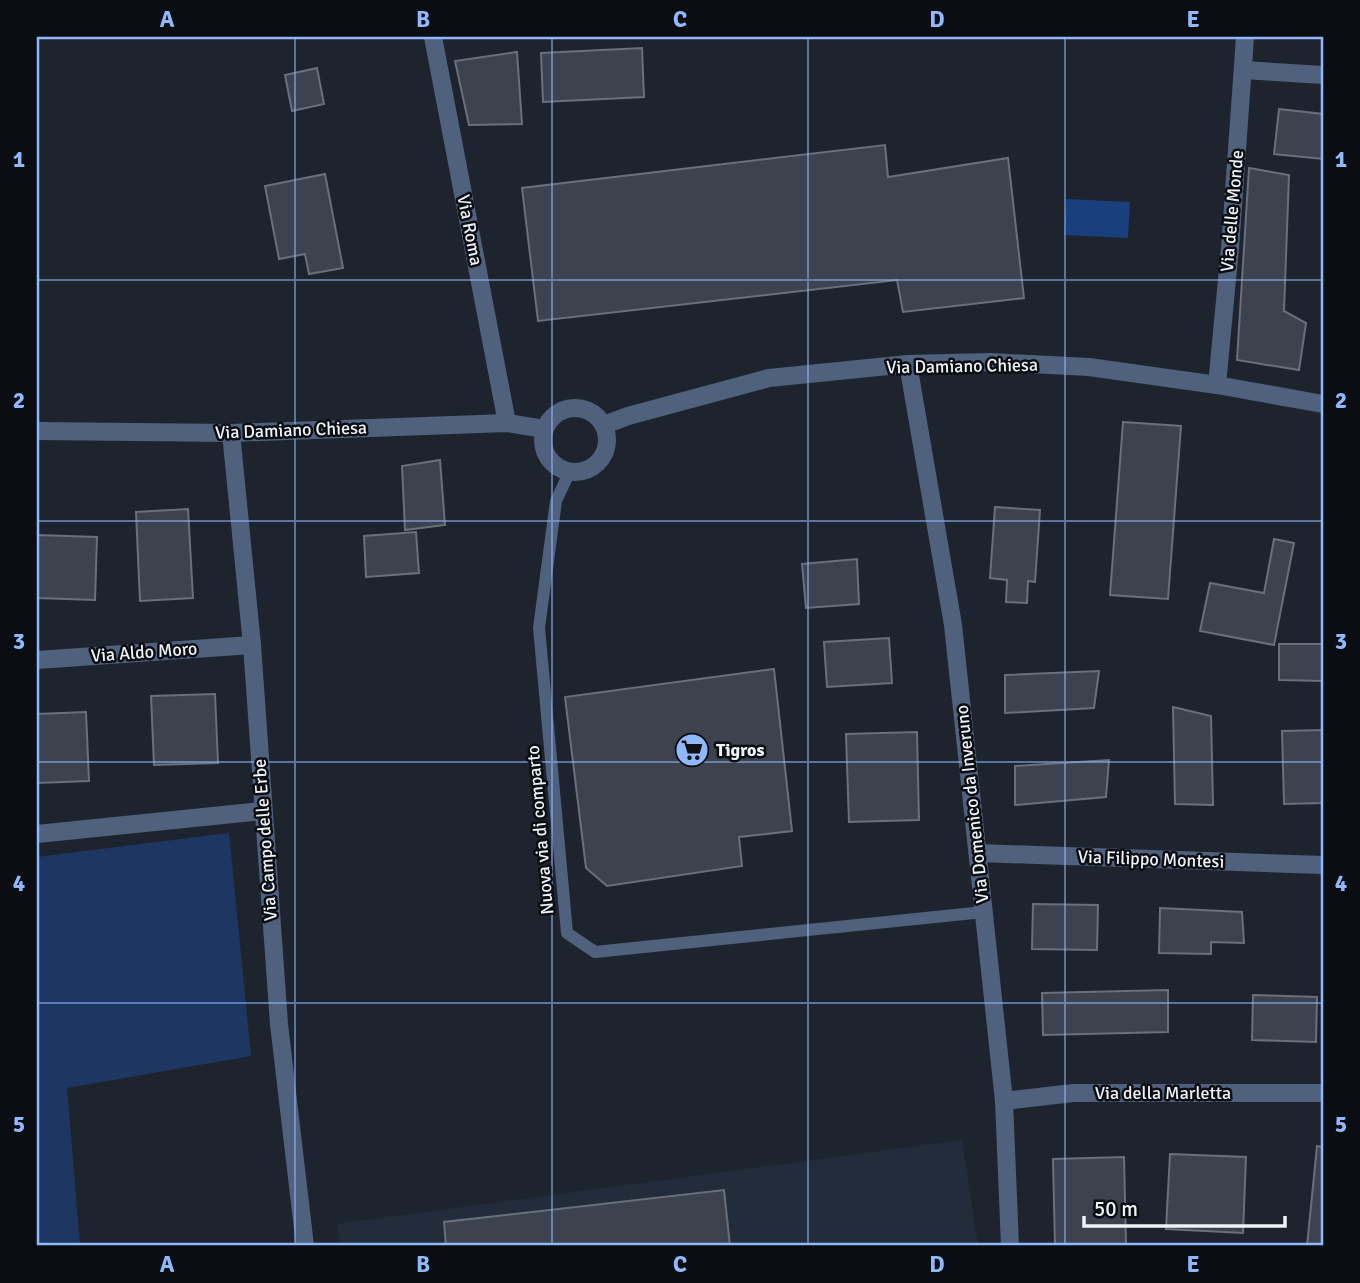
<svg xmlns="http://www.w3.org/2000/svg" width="1360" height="1283" font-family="Signika,sans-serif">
<rect width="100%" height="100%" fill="#1e242e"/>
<path fill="#232c3b" d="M962,1140L978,1246H340L337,1224Z"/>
<path fill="#1d3762" d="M229,833L251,1056L67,1088L80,1246H37V857Z"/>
<path fill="#193f7c" d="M1066,199L1130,202L1128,238L1064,235Z"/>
<g fill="#3d434e" stroke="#69707b" stroke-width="2">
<path d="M642,48L644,97L543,102L541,53Z"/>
<path d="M517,52L522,124L469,125L455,61Z"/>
<path d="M317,68L324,104L292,111L285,75Z"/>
<path d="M1279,109L1323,114V159L1274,154Z"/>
<path d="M885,145L888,177L1008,158L1024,298L903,312L897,280L538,321L522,188Z"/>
<path d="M1249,168L1289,175L1284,311L1306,323L1299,370L1237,360Z"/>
<path d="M325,174L343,268L309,274L305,254L279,259L265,186Z"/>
<path d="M1123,422L1181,426L1168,599L1110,595Z"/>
<path d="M440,460L445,525L405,530L402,466Z"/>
<path d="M995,507L1040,510L1035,582L1028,581L1027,603L1006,602L1007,580L990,578Z"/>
<path d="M188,509L193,598L140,601L136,512Z"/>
<path d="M416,532L419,573L366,577L364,536Z"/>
<path d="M37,535L97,537L95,600L37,598Z"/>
<path d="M1274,539L1294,543L1274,645L1200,631L1210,583L1264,593Z"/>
<path d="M857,559L859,604L806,608L802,564Z"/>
<path d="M889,638L892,683L827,687L824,642Z"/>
<path d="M1279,644H1323V681L1279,680Z"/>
<path d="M774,669L792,831L739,837L742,866L607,886L586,868L565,697Z"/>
<path d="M1099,671L1094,708L1005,713V675Z"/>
<path d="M215,694L218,763L154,765L151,696Z"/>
<path d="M1173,707L1211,716L1213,805L1175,804Z"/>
<path d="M86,712L89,781L37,783V714Z"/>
<path d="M1323,730V803L1284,804L1282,731Z"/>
<path d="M917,732L919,820L849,822L846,734Z"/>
<path d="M1109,760L1106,797L1015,805V766Z"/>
<path d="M1033,904L1098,905L1097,950L1032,949Z"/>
<path d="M1160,908L1242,912L1244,943L1211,942V954L1159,953Z"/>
<path d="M1168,990V1032L1043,1035L1042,993Z"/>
<path d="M1253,995L1317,997L1316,1042L1252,1040Z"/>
<path d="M1317,1146L1323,1147V1246H1307Z"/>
<path d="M1170,1154L1246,1157L1243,1233L1166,1229Z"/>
<path d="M1124,1157L1126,1244L1055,1246L1053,1159Z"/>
<path d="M724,1190L730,1246H446L444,1222Z"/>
</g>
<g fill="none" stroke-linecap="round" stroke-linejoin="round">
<path stroke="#50617e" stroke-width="12" d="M570,471L556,501L539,628L567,933L595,952L984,912"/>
<g stroke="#50617e" stroke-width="18">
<path d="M433,37L507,423"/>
<path d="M1243,70L1323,75"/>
<path d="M908,364L953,625L1004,1101L1010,1246"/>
<path d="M1217,385L1230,248L1245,37"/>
<path d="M231,433L252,645L279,1024L305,1246"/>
<path d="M37,660L252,645"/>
<path d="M37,834L262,811"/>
<path d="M978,853L1323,865"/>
<path d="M1004,1101L1073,1093H1323"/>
</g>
<g stroke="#50617e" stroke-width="18">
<circle cx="575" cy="440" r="32"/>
<path d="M604,425L628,416L769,378L908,364L990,362L1089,367L1217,385L1323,404"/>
<path d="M37,431L231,433L507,423L544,429"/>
</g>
</g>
<path fill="none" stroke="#8fb8fd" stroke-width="2" stroke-opacity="0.55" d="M295,37V1246M552,37V1246M808,37V1246M1065,37V1246M37,280H1323M37,521H1323M37,762H1323M37,1003H1323"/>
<defs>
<symbol id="supermarket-disc" viewBox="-11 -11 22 22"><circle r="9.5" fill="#8fb8fd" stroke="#0a0d11"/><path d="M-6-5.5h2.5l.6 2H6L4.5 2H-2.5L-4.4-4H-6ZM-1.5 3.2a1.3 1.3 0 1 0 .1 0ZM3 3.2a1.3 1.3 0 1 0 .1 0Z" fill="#111"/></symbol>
</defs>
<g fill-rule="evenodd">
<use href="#supermarket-disc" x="673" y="731" width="38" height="38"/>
</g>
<g text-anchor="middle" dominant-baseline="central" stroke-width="5" stroke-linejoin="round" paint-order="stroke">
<g font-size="18" fill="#eef3f9" stroke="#0a0d11">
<text transform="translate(1232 211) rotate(-85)">Via delle Monde</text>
<text transform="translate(470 230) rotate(79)">Via Roma</text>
<text transform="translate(962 366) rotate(-1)">Via Damiano Chiesa</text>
<text transform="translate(291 430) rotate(-2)">Via Damiano Chiesa</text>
<text transform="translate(144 652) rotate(-4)">Via Aldo Moro</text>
<text transform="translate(972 804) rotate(-96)">Via Domenico da Inveruno</text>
<text transform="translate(540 830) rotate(-95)">Nuova via di comparto</text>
<text transform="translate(265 840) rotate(-94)">Via Campo delle Erbe</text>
<text transform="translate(1151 859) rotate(2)">Via Filippo Montesi</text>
<text x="1163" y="1093">Via della Marletta</text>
</g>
<g font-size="18" font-weight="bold" fill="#eef3f9" stroke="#0a0d11" text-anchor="start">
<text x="716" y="750">Tigros</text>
</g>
</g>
<rect width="1360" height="1283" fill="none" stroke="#0a0d11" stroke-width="77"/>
<path d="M1084 1216v10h201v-10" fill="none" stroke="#eef3f9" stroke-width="3.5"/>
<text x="1094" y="1216" font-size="21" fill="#eef3f9" stroke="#0a0d11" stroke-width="5" paint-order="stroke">50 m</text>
<rect x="38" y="38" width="1284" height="1206" fill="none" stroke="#8fb8fd" stroke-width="2.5"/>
<g font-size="23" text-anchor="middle" font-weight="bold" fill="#8fb8fd">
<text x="167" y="27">A</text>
<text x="423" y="27">B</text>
<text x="680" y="27">C</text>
<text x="937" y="27">D</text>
<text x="1193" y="27">E</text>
<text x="19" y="167">1</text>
<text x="1341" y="167">1</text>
<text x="19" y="408">2</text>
<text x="1341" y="408">2</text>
<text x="19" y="649">3</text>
<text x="1341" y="649">3</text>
<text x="19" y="891">4</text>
<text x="1341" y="891">4</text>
<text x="19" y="1132">5</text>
<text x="1341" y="1132">5</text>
<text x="167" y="1272">A</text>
<text x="423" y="1272">B</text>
<text x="680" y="1272">C</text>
<text x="937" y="1272">D</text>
<text x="1193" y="1272">E</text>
</g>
</svg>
